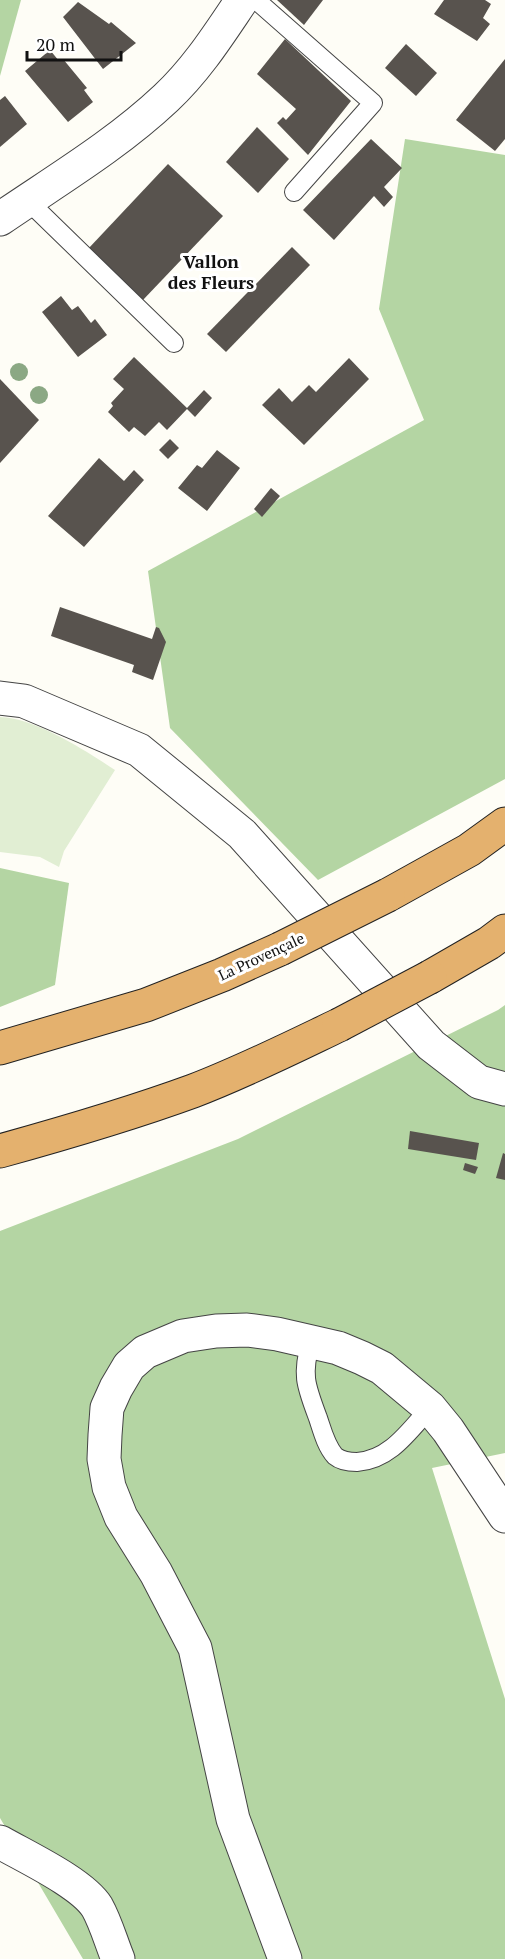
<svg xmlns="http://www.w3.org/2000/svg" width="505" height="1959" font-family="'PT Serif',serif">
<rect width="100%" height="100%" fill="#fefdf6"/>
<g fill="#b4d5a3">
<path d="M0,0H21L0,76Z"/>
<path d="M405,139L505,155V779L318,880L170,728L148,571L424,420L379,309Z"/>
<path d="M0,868L69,883L55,985L0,1007Z"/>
<path d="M505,1005V1453L432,1468L505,1699V1959H83L0,1818V1231L238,1139L498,1010Z"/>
</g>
<path fill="#e1eed3" d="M0,717C36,718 86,751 115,770L64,851L59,867L40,857L0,852Z"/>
<g fill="#58534e">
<path d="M277,0H323L304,25Z"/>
<path d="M444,0H485L491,4L483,18L490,24L477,41L434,14Z"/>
<path d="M78,2L109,24L111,22L136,43L103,69L63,17Z"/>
<path d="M285,39L351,101L308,155L277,123L283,117L286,120L296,109L257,74Z"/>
<path d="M406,44L437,73L416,96L385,68Z"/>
<path d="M50,50L59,61L63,59L87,88L84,90L93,102L68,122L25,71Z"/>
<path d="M505,59V139L495,151L456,120Z"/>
<path d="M5,96L27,124L0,147V100Z"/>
<path d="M257,127L289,159L258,193L226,162Z"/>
<path d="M371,139L402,168L384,187L393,197L384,207L374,196L334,240L303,210Z"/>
<path d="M168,164L223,216L142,301L88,249Z"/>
<path d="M292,247L310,265L226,352L207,334Z"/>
<path d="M61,296L72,310L78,306L91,323L95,319L107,335L78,357L42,312Z"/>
<path d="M134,357L187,408L204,390L212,398L195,417L187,409L167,430L159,422L145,436L134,427L129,432L108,412L113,406L111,403L124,389L113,379Z"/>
<path d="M349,358L369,379L304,445L262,405L279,388L292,402L309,385L316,392Z"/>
<path d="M0,379L39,420L0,463Z"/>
<path d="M170,439L179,448L168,459L159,450Z"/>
<path d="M217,450L240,468L207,511L178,488L197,465L202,468Z"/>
<path d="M99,458L124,481L134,470L144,480L84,547L48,516Z"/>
<path d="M271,488L280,496L262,517L254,509Z"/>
<path d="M60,607L152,639L156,627L159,628L166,642L153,680L132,672L134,665L51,636Z"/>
<path d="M410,1131L479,1143L476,1160L408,1149Z"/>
<path d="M503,1153L505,1154V1180L496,1178Z"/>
<path d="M465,1163L478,1167L475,1174L463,1170Z"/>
</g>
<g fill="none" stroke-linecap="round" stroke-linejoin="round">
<defs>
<g id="service">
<path d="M256,0L373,103L294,192"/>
<path d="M27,200L174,343"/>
<path d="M311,1341C301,1375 306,1386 318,1418C322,1430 326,1446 335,1456C341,1461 349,1462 357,1462C390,1460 409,1431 430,1408"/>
</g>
<g id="minor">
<path d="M0,698L24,701L139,750L242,834L431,1045L479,1082L505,1089"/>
<path d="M0,1842C26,1857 82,1883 97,1907C106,1923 111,1942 118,1959"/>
<path d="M285,1959L233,1819L195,1648L156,1573L121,1517L109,1487L104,1459L105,1435L107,1408L116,1388L129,1366L145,1352L183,1336L216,1331L247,1330L277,1334L338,1348L362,1358L382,1368L430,1408L448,1430L505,1516"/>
</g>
<path id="tertiary" d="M0,219C57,180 116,145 166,98C197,69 219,34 242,0"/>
<g id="motorway">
<path d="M388,895L469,850L505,824"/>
<path d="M430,977L489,943L505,931"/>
<path d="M0,1048L146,1005L222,975L280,949"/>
<path d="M0,1151C65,1133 130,1114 193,1091C243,1072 291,1048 339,1025"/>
</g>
</defs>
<use href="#service" stroke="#444" stroke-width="20"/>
<use href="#minor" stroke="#444" stroke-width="35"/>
<use href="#tertiary" stroke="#444" stroke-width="35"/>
<use href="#motorway" stroke="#222" stroke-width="35"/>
<use href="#service" stroke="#fff" stroke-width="18"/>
<use href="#minor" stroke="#fff" stroke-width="33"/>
<use href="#tertiary" stroke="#fff" stroke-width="33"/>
<use href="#motorway" stroke="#e4b16e" stroke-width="33"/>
<defs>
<g id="motorway-bridge">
<path d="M280,949L388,895"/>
<path d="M339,1025L430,977"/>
</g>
</defs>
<use href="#motorway-bridge" stroke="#222" stroke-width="35" stroke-linecap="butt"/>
<use href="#motorway-bridge" stroke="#e4b16e" stroke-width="33"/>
</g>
<g fill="#8ba884">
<circle cx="19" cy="372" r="9"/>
<circle cx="39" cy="395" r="9"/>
</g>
<g text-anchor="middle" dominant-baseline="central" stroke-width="6" stroke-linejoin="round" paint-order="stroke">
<g font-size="15" fill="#111" stroke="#fff">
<text transform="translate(261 956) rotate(-25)">La Provençale</text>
</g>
<g font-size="18" font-weight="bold" fill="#111" stroke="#fff">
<text x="211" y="261">Vallon<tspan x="211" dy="21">des Fleurs</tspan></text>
</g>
</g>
<path d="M27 51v9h94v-9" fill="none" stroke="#111111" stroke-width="3"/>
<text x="36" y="51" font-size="18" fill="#111111" stroke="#ffffff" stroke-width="4.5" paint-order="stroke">20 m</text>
</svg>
